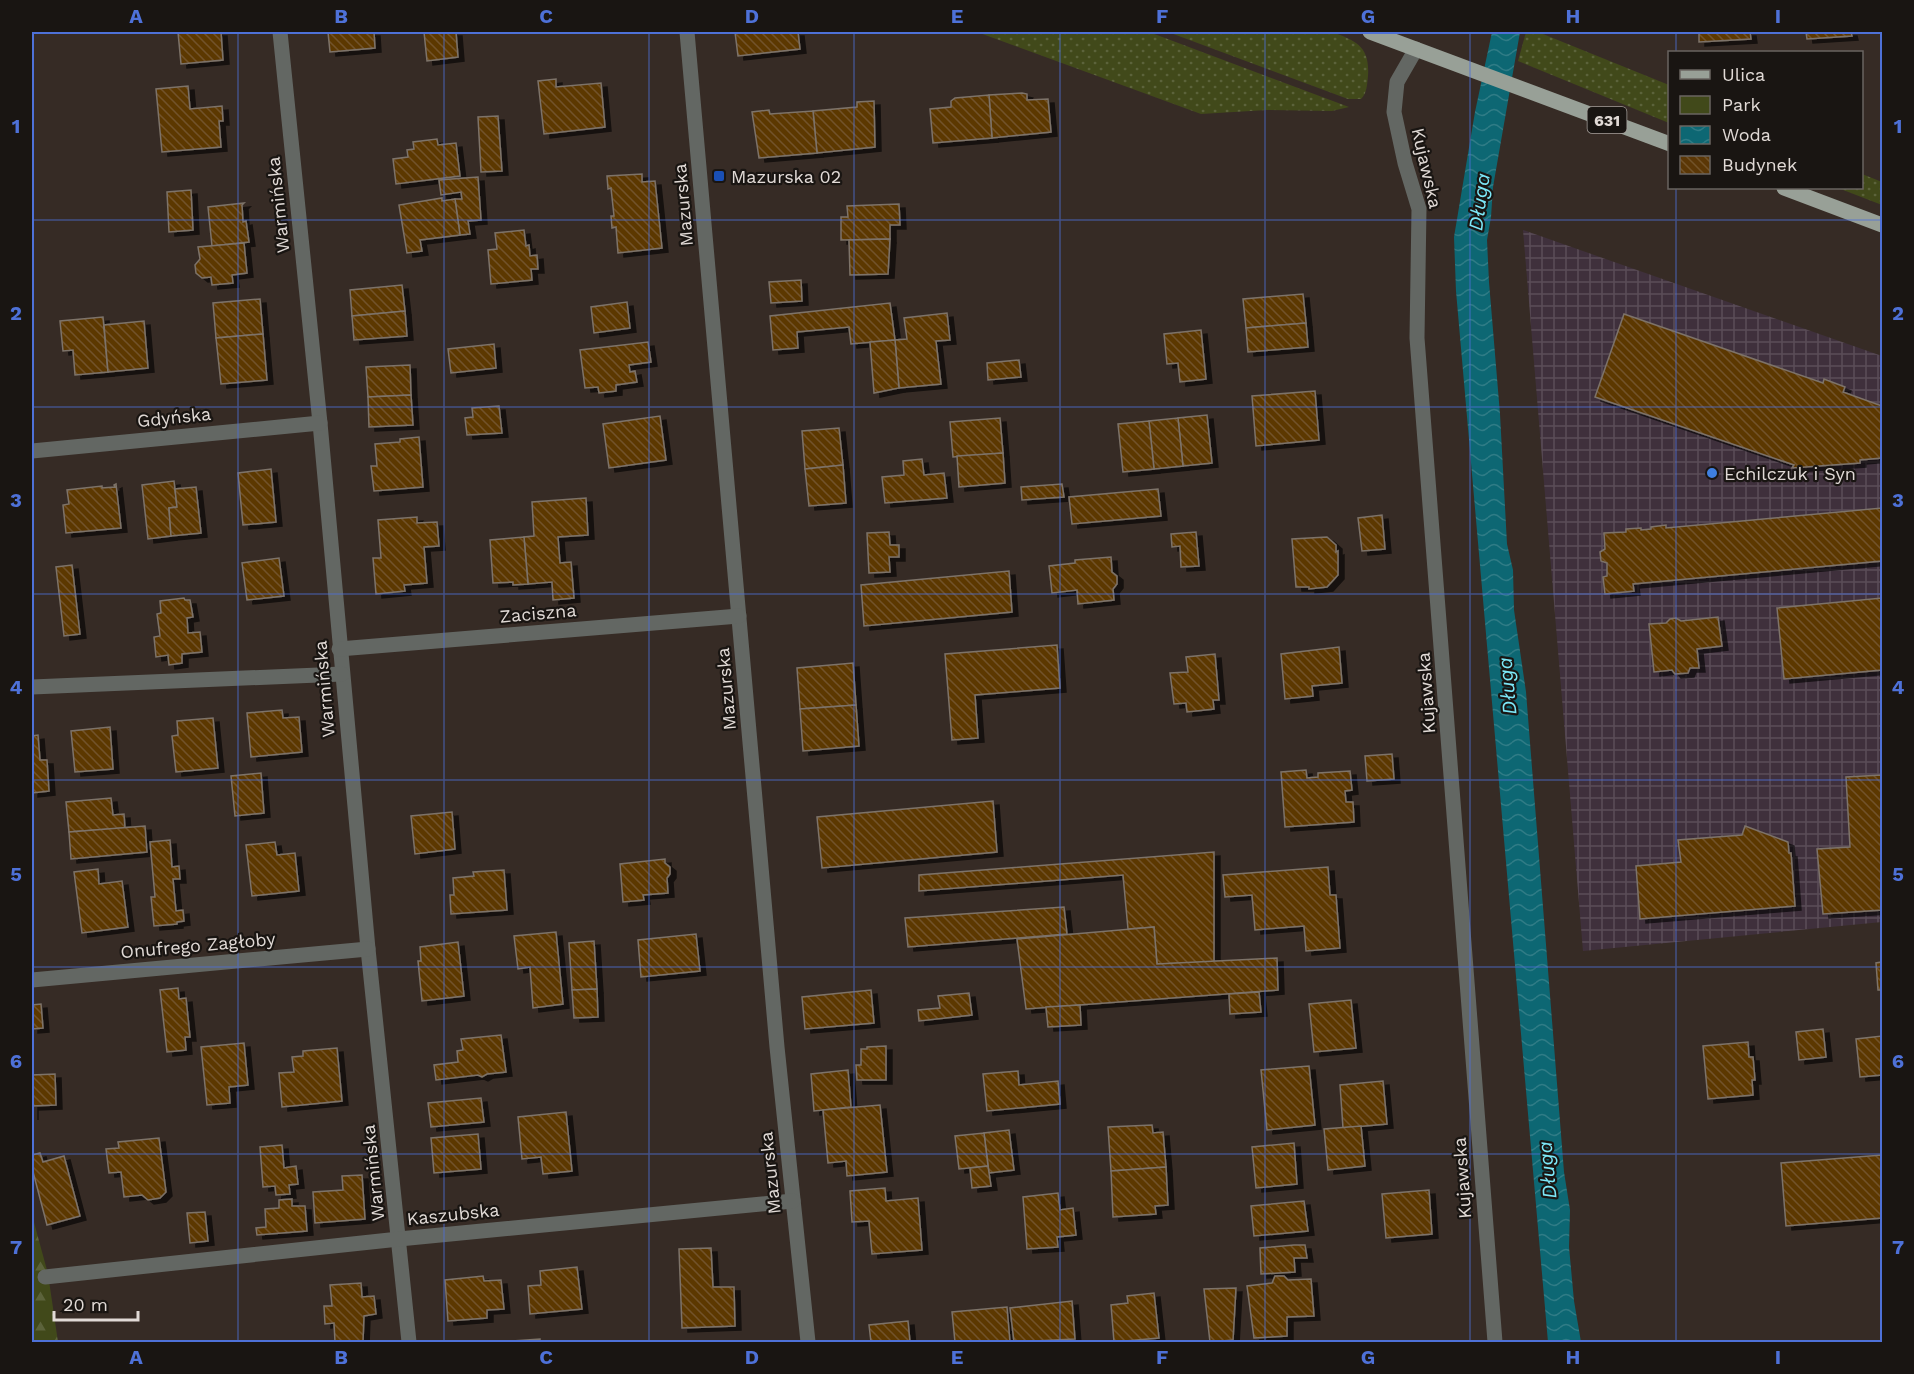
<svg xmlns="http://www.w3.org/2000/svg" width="1914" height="1374" font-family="'Work Sans',sans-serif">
<defs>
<pattern id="industrial-grid" width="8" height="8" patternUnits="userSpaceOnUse" patternTransform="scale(1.5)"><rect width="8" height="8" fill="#3f303c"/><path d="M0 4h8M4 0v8" fill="none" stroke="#5a4d57"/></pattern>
<pattern id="green-dots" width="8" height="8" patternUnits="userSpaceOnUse" patternTransform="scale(1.5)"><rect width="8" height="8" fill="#41491a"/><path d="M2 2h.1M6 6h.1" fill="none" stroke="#5c633b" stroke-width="1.8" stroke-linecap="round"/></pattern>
<pattern id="forest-firs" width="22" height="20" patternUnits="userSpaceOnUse" patternTransform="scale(1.5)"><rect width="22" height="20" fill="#41491a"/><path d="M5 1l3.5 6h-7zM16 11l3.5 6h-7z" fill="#5c633b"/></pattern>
<pattern id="water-waves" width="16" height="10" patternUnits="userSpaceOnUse" patternTransform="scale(1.5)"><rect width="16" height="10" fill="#0d6773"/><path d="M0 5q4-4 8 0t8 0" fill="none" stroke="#307c86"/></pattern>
<pattern id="building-back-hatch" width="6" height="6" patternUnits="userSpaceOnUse" patternTransform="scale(1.5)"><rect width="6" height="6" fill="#5b3706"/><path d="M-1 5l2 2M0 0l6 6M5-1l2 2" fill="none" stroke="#72532a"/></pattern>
<filter id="shadow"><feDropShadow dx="6" dy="4" stdDeviation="0" flood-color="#0009"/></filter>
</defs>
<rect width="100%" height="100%" fill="#362b25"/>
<path fill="url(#industrial-grid)" d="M1523,230L1882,356V922L1583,951Z"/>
<g fill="url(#green-dots)">
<path d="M977,32H1149L1349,107L1332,111L1267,110L1201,114Z"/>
<path d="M1168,32H1332C1357,41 1370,47 1368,76C1367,85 1367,93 1361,99H1348Z"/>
<path d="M1526,32H1538L1669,85V123L1518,61Z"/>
<path d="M1862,174L1882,182V205L1838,188H1862Z"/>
</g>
<path fill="url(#forest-firs)" d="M32,1215L48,1274L58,1342H32Z"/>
<path fill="url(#water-waves)" d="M1492,32H1520L1493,187L1491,217L1487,240L1489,282L1500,414L1507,544L1513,570L1514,610L1526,692L1564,1172L1570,1210L1569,1247L1574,1301L1581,1342H1548L1456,291L1454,237L1475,112Z"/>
<g fill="url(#building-back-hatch)" stroke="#7d7369" stroke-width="1.5" filter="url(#shadow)">
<path d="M178,32H221L223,60L181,64Z"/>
<path d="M328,32H374L375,48L330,52Z"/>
<path d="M424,32H456L458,57L427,61Z"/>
<path d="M735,32H798L800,49L738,56Z"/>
<path d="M1699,32H1750L1751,39L1699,42Z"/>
<path d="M1806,32H1851L1852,36L1807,39Z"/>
<path d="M556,79V87L601,83L605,127L544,134L538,81Z"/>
<path d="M188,86L190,109L222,106L223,121H219L221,147L162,152L156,89Z"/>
<path d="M1022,93L1027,94V100L1048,99L1051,132L992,138L989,95Z"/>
<path d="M989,95L992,138L933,143L930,109L951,107V101L955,98Z"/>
<path d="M874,101L875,147L817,153L813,111L857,107V102Z"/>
<path d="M769,110L770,114L813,111L817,153L759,158L752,112Z"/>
<path d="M498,116L502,171L481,172L478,117Z"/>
<path d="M437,139L438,145L456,143L460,176L396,184L393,159L408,157L407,150L414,149L413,142Z"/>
<path d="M642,174V182L655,181L662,248L618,253L616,227L612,228L611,216H614L611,188L608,189L607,176Z"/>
<path d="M478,177L481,220L468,221L470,234L460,235L455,199H462L461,192L441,195L439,180Z"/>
<path d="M191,190L193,230L169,232L167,192Z"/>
<path d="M442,198V201L455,199L460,235L420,240L422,251L407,253L399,205Z"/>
<path d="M244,203L242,205L243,222L246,221L249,242L212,246L208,207Z"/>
<path d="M899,204L900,225H890V239L841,240V217H848L847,206Z"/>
<path d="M524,230L526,246L529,245L530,256L537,255L538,269H531L532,280L491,284L488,250L497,249L495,233Z"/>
<path d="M890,239L888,274L850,275L849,240Z"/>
<path d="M244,243L247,273L232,275L233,283L212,285L211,277L202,278L196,273L195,265L200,259L198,247Z"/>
<path d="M801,280L802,301L771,303L769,282Z"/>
<path d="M402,285L405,311L352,316L350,290Z"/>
<path d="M1303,294L1306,323L1246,328L1243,299Z"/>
<path d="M260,299L263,334L216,338L213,303Z"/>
<path d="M627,302L630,328L594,333L591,307Z"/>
<path d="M890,303L895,340L851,344L849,327L797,332L798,348L773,350L770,316Z"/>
<path d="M405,311L407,336L354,340L352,316Z"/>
<path d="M947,313L950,340L936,341L941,384L899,388L895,340L907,339L904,318Z"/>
<path d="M1624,314L1823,383L1824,379L1845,387L1843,392L1882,406V458L1860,460V463L1792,468L1794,465L1595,397Z"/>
<path d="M103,317L108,372L75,375L73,350L63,351L60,321Z"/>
<path d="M144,321L148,368L108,372L104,325Z"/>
<path d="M1306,323L1308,347L1248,352L1246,328Z"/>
<path d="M1201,330L1206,379L1180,382L1178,363L1167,364L1164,334Z"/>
<path d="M263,334L267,380L221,384L216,338Z"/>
<path d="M895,340L899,388L874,393L870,342Z"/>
<path d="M648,342L651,362L629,365L630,372L635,371L637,382L616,385V391L599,393L598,387L585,388L580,350Z"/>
<path d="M494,344L496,368L451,373L448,349Z"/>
<path d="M1019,360L1021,377L988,380L987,363Z"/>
<path d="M410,365L411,395L368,397L366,367Z"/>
<path d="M1315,391L1319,440L1256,446L1252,396Z"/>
<path d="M411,395L413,425L369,427L368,397Z"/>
<path d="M499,406L502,433L467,435L465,418L473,417L472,408Z"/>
<path d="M1207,415L1212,463L1183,466L1178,418Z"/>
<path d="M660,416L666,460L609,468L603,424Z"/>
<path d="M1000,418L1003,453L953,457L950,422Z"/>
<path d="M1178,418L1183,466L1154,469L1149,421Z"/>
<path d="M1149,421L1154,469L1123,472L1118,424Z"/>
<path d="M839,428L843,465L805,469L802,431Z"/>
<path d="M419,437L423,487L374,491L371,466H377L375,444L400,442V439Z"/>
<path d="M1003,453L1005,483L959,487L957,456Z"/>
<path d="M922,459L924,475L944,473L947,498L885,503L882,477L904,475L903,461Z"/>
<path d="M843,465L846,503L809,506L805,469Z"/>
<path d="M271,469L276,522L243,525L238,473Z"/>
<path d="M174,481L177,507L169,508L171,536L148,539L142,485Z"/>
<path d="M116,484L121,528L66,533L63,505L69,504L67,490L102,486V488L115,487L114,485Z"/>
<path d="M1062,484L1064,497L1022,500L1021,487Z"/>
<path d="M196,487L201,533L171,536L169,508L177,507L175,489Z"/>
<path d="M1158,489L1161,516L1072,524L1069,497Z"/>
<path d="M586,498L588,535L558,537L560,563L571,562L574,598L553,600L552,582L528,584L524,537L534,536L532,502Z"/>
<path d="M1882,508V561L1633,584L1634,591L1605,594L1603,577L1607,576V563L1601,561L1600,552L1605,549L1604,533L1626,532V529L1641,528V530L1651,529V527L1666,525V528Z"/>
<path d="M1382,515L1385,549L1362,551L1358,518Z"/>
<path d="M417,517V523L437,522L439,546L424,547L427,583L404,585L405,591L376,594L373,558H381L378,520Z"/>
<path d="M889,532L890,545H899V557H889L890,572L869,573L867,533Z"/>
<path d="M1196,532L1199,566L1181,567L1180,546L1172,547L1171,534Z"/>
<path d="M524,537L528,584L513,585V582L493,583L490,540Z"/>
<path d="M1327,537L1336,545V552L1338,551V575L1327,587L1309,589V587H1296L1292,539Z"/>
<path d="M1111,557L1112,572L1117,576V584L1113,589L1114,600L1078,604L1077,590L1052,593L1049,566L1075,563V560Z"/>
<path d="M279,558L284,596L247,600L242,563Z"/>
<path d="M72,565L80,634L64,636L56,567Z"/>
<path d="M1009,571L1012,612L864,626L861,585Z"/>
<path d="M184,598L185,600H190L193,617L187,618L188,633L200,632L202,652L182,654V663L169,665L168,655L156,657L154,637L160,636L157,614L161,613L160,601Z"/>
<path d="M1882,598V670L1784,679L1777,608Z"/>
<path d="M1718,617L1722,646L1697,649L1699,668H1690L1688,673L1675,674L1672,670L1654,672L1649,624L1666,623L1670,619L1676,618L1681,621Z"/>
<path d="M1057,645L1060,688L975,695L978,738L952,740L945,654Z"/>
<path d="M1339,647L1342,683L1312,686L1313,696L1285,699L1281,654Z"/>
<path d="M1215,654L1219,700H1213L1214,709L1187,712L1186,703L1174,704L1170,673L1188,672L1186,657Z"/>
<path d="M853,663L856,705L800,709L797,668Z"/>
<path d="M856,705L859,746L803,751L800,709Z"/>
<path d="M282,710L283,718L299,717L302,752L251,757L247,713Z"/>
<path d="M213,718L218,768L176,772L172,736L178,735L177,721Z"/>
<path d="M110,727L113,769L75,772L71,731Z"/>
<path d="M38,735L40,760H47L49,791L32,793V736Z"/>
<path d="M1392,754L1394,779L1367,781L1365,756Z"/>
<path d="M1306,770L1307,778L1318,777V773L1350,771L1352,790L1345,791L1346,802H1353L1354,822L1285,827L1281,772Z"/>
<path d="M261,773L264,813L235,816L231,776Z"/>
<path d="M1882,775V910L1823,914L1817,849L1850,847L1846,777Z"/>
<path d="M111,798L113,815L124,814L125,828L69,832L66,802Z"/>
<path d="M993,801L997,852L822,868L817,817Z"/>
<path d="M452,812L455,849L415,854L411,816Z"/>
<path d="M145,826L147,852L71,859L69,832Z"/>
<path d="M1745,826L1788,842L1789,853H1791L1795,906L1640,919L1636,866L1681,862L1678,840L1742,835Z"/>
<path d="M170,840L172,867L179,866L180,879H173L176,911L183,910L184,921L177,922V924L154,926L151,897H155L150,842Z"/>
<path d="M275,842L277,855L295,853L299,891L252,896L246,845Z"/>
<path d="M1214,852V962L1157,964L1154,927L1128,929L1123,875L919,891V875Z"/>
<path d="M665,859V863L670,867V874L667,878L668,893L643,895L644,900L623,902L620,864Z"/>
<path d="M1328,867L1330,895H1336L1340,948L1306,951L1304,926L1255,930L1252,895L1225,897L1223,875Z"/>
<path d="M98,869L99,884L122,881L128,927L82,933L74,872Z"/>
<path d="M504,870L507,910L451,914L450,895H454L453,878L474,876L473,872Z"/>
<path d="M1064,907L1067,934L908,947L905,918Z"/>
<path d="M1154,927L1157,964L1277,958L1278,990L1026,1009L1017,939Z"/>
<path d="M556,932L563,1004L533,1008L530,967L518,969L514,936Z"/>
<path d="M696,934L700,971L641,977L638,940Z"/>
<path d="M594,941L597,989L572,990L569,943Z"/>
<path d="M458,942L464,996L422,1001L418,961H421L420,947Z"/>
<path d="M1882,962V990H1878L1876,963Z"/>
<path d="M178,988L179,999L186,998L190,1037H185L186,1050L167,1052L160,990Z"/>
<path d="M597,989L598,1017L574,1018L572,990Z"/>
<path d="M871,990L874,1023L805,1029L802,997Z"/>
<path d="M1259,992L1261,1012L1230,1014L1229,994Z"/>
<path d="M969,993L972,1015L919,1021L918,1010L940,1008L938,996Z"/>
<path d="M1351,1000L1356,1048L1314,1052L1309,1004Z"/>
<path d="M41,1004L43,1028L32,1029V1005Z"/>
<path d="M1080,1005L1081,1025L1048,1027L1046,1007Z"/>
<path d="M1823,1029L1826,1057L1799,1060L1796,1032Z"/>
<path d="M501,1035L506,1072L487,1074L482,1077L478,1075L436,1080L434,1065L458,1062L457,1051L463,1050L461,1039Z"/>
<path d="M1882,1036V1075L1860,1077L1856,1039Z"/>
<path d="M1748,1042L1749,1057H1753L1755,1080H1752L1753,1095L1708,1099L1703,1046Z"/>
<path d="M244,1043L248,1085L229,1087L230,1103L207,1105L201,1047Z"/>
<path d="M886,1046V1080H857L856,1065H861V1049H867V1047Z"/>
<path d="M337,1048L342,1101L282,1107L279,1073L294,1072L292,1057L303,1056V1051Z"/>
<path d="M1309,1066L1315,1125L1267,1130L1261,1070Z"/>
<path d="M848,1070L851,1107L814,1111L811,1074Z"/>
<path d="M1018,1071L1019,1085L1058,1081L1060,1104L987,1111L983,1074Z"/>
<path d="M55,1074L56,1105L32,1106V1116V1075Z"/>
<path d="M1383,1081L1387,1124L1343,1128L1340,1085Z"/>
<path d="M481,1098L484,1122L431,1127L428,1103Z"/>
<path d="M880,1105L887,1172L847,1176L846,1161L828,1163L823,1110Z"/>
<path d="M566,1112L572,1171L543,1174L541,1157L522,1159L518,1117Z"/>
<path d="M1152,1125L1153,1133L1163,1132L1166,1167L1111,1171L1108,1127Z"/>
<path d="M1361,1126L1365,1166L1328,1170L1324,1129Z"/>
<path d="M1009,1130L1014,1170L989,1173L984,1133Z"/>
<path d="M984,1133L988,1166L959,1169L955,1136Z"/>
<path d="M478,1134L481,1169L434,1173L431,1138Z"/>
<path d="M159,1138L166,1192L160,1198L148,1200L142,1195L124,1197L121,1172L109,1173L106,1149L119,1148L118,1142Z"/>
<path d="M1294,1143L1297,1184L1256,1188L1252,1147Z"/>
<path d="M282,1145L284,1168L296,1166L298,1184L289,1185L290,1194L276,1195L275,1186L263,1187L260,1147Z"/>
<path d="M40,1153L43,1162L64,1156L80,1216L47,1225L32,1168V1155Z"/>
<path d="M1882,1155V1218L1786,1226L1781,1163Z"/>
<path d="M988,1166L991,1186L972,1188L970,1168Z"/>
<path d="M1166,1167L1168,1205L1155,1206L1156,1214L1113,1217L1111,1171Z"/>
<path d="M362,1175L365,1219L315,1223L313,1192L343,1190L342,1176Z"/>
<path d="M885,1188L886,1201L918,1198L922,1250L872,1254L869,1221L852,1222L850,1191Z"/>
<path d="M1429,1190L1432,1234L1386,1238L1382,1194Z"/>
<path d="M1058,1193L1060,1210L1073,1208L1076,1235L1057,1237L1058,1247L1027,1249L1023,1197Z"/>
<path d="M292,1199V1206H305L307,1231L257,1235L256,1228L266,1227L265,1209L279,1208V1200Z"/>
<path d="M1304,1201L1308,1231L1254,1236L1251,1206Z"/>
<path d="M205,1212L208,1241L190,1243L187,1213Z"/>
<path d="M1294,1245H1305L1307,1258H1294L1295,1272L1261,1274L1260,1248Z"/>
<path d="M711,1248L713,1287H734L735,1326L682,1328L679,1249Z"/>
<path d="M577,1267L582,1309L530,1314L528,1286L541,1285L540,1271Z"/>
<path d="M483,1276L484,1281L501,1280L504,1309L487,1310V1318L448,1321L445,1280Z"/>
<path d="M1275,1276H1284L1288,1280L1311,1279L1314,1316L1287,1317V1336L1254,1338L1247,1286L1272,1283Z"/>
<path d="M361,1283L362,1297L374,1296L376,1314L364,1316L363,1341L335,1342L334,1323L325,1324L324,1306H332L330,1285Z"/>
<path d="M1236,1288L1233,1340L1210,1342L1204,1289Z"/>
<path d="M1154,1293L1159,1338L1114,1342L1111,1305L1128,1303L1127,1296Z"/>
<path d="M1072,1301L1075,1339L1014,1342L1010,1308Z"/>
<path d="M1007,1307L1010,1342H955L952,1312Z"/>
<path d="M908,1321L910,1342H871L869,1325Z"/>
<path d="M540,1339V1342H499Z"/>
</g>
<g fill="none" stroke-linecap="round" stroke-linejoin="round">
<g stroke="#636763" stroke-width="15">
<path d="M280,32L320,423L368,949L409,1342"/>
<path d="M687,32L777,1047L808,1342"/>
<path d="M1416,49L1397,82L1394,112L1405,163L1419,209L1417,338L1495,1342"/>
<path d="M32,451L320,423"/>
<path d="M339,649L739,616"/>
<path d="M32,687L342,674"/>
<path d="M32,980L368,949"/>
<path d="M45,1277L399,1239L793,1201"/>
</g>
<g stroke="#98a097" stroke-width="15">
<path d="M1370,32L1670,144"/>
<path d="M1784,188L1882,225"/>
</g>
</g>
<path fill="none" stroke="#4e71d8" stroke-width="1.5" stroke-opacity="0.55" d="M238,32V1342M444,32V1342M649,32V1342M854,32V1342M1060,32V1342M1265,32V1342M1470,32V1342M1676,32V52M1676,188V1342M32,220H1882M32,407H1882M32,594H1882M32,780H1882M32,967H1882M32,1154H1882"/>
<rect fill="#1a4fb4" stroke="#191512" stroke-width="2" x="713" y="170" width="12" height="12" rx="3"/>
<circle fill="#3f7fe0" stroke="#191512" stroke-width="2" cx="1712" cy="473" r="6"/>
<g text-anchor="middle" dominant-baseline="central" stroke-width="4.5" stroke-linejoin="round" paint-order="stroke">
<rect fill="#191512" stroke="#a59f9b" stroke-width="1.5" x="1587.5" y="107" width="39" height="26" rx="4.5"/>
<g font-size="16" font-weight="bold" fill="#e1dad6">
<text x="1607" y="120">631</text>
</g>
<g font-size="18" fill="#e1dad6" stroke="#191512">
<text transform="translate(1427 168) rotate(77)">Kujawska</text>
<text transform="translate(278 205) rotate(-96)">Warmińska</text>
<text transform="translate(683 205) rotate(-95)">Mazurska</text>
<text transform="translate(174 417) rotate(-6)">Gdyńska</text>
<text transform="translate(538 613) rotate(-5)">Zaciszna</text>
<text transform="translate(324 689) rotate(-95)">Warmińska</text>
<text transform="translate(726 689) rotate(-95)">Mazurska</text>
<text transform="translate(1426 693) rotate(-94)">Kujawska</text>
<text transform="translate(198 945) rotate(-5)">Onufrego Zagłoby</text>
<text transform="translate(373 1173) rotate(-96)">Warmińska</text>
<text transform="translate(770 1173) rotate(-96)">Mazurska</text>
<text transform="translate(1462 1178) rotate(-94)">Kujawska</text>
<text transform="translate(453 1214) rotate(-6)">Kaszubska</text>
</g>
<g font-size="18" fill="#e1dad6" stroke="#191512" text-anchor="start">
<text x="731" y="176">Mazurska 02</text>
<text x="1724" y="473">Echilczuk i Syn</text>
</g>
<g font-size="20" font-style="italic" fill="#7de9f9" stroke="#191512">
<text transform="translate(1479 202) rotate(-82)">Długa</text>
<text transform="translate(1507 686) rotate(-95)">Długa</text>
<text transform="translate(1547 1170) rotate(-95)">Długa</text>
</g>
</g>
<rect width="1914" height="1374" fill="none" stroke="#191512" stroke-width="66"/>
<rect x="1668" y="51" width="195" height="138" fill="#191512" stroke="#696460" stroke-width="1.5"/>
<rect x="1680" y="70" width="30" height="9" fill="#98a097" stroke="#696460" stroke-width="1.5"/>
<text x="1722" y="81" font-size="18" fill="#e1dad6">Ulica</text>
<rect x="1680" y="96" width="30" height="18" fill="#41491a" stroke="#696460" stroke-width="1.5"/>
<text x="1722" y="111" font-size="18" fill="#e1dad6">Park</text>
<rect x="1680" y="126" width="30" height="18" fill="url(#water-waves)" stroke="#696460" stroke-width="1.5"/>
<text x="1722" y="141" font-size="18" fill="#e1dad6">Woda</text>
<rect x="1680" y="156" width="30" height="18" fill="url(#building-back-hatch)" stroke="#696460" stroke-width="1.5"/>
<text x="1722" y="171" font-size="18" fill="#e1dad6">Budynek</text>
<path d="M54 1311v9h84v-9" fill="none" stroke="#e1dad6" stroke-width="3"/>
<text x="63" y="1311" font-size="18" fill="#e1dad6" stroke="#191512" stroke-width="4.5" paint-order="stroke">20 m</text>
<rect x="33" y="33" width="1848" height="1308" fill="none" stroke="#4e71d8" stroke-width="2"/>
<g font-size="20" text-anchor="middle" font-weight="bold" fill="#4e71d8">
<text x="136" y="23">A</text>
<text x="341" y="23">B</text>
<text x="546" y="23">C</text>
<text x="752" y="23">D</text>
<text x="957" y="23">E</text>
<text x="1162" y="23">F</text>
<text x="1368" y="23">G</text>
<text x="1573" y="23">H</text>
<text x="1778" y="23">I</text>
<text x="16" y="133">1</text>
<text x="1898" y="133">1</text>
<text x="16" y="320">2</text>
<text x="1898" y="320">2</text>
<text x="16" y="507">3</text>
<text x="1898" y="507">3</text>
<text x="16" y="694">4</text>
<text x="1898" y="694">4</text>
<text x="16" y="881">5</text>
<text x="1898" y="881">5</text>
<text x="16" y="1068">6</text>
<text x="1898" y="1068">6</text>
<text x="16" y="1254">7</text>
<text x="1898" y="1254">7</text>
<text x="136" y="1364">A</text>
<text x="341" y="1364">B</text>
<text x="546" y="1364">C</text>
<text x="752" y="1364">D</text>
<text x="957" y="1364">E</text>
<text x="1162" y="1364">F</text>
<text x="1368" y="1364">G</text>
<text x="1573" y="1364">H</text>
<text x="1778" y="1364">I</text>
</g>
</svg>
